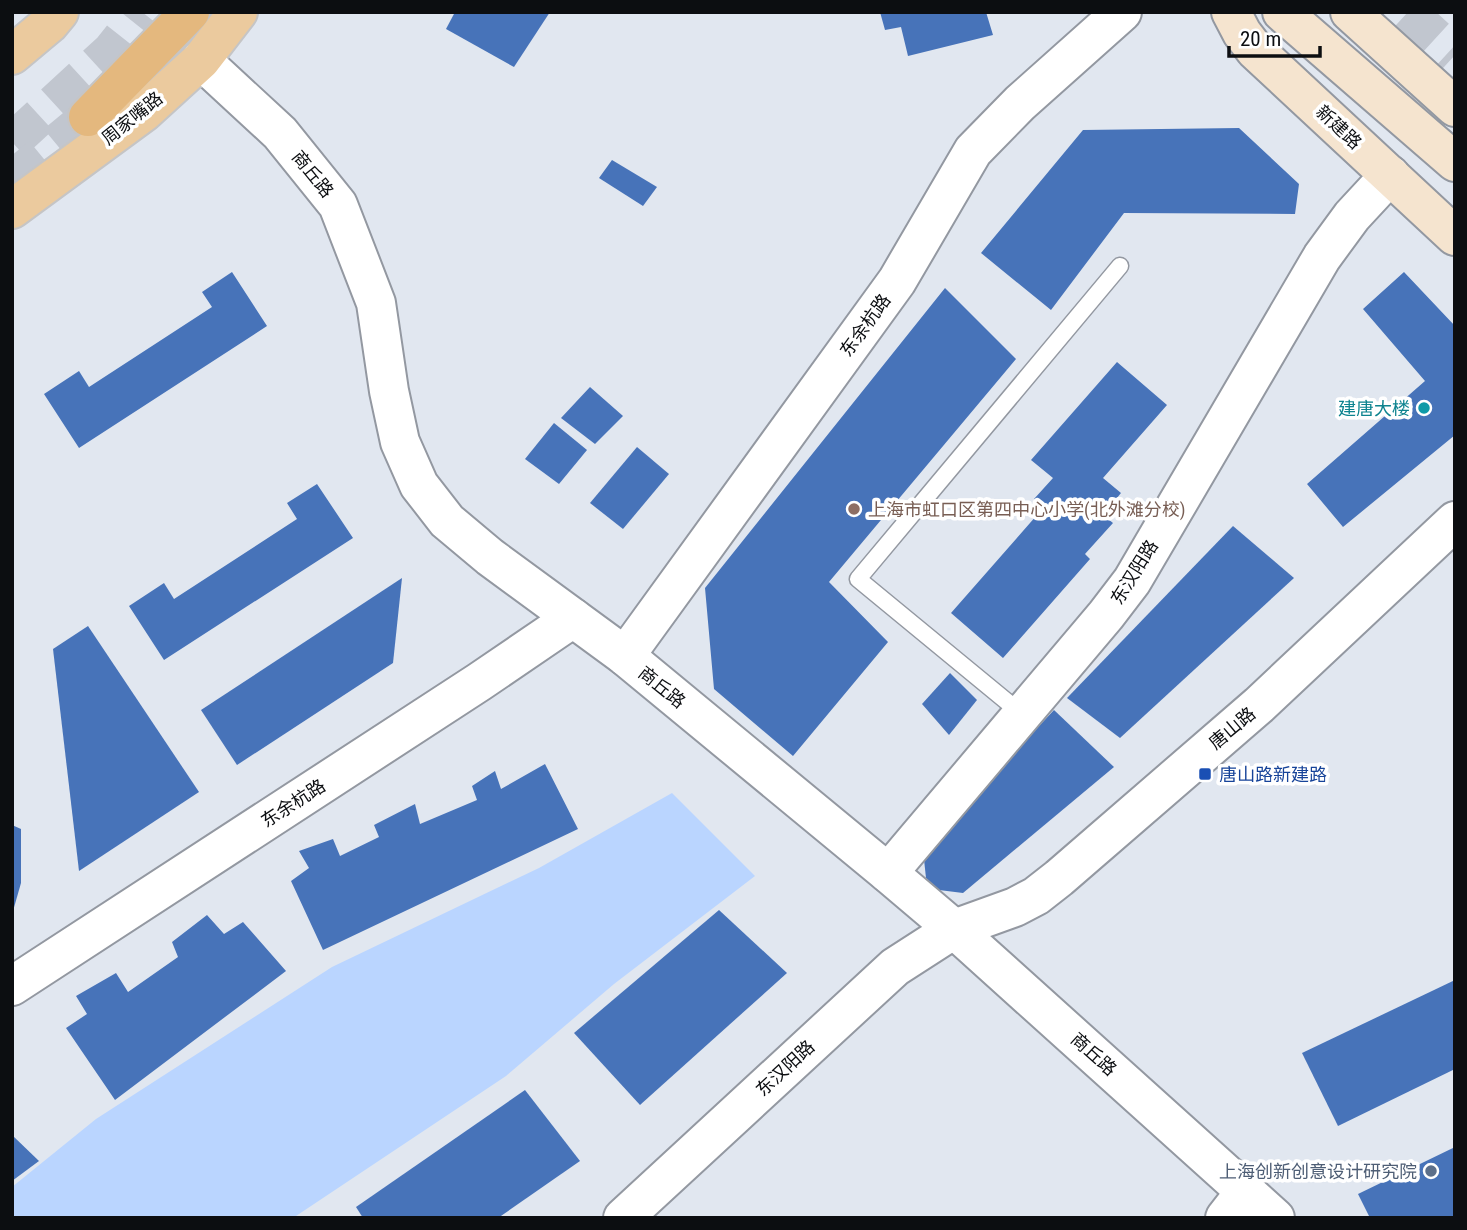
<svg xmlns="http://www.w3.org/2000/svg" width="1467" height="1230" font-family="'Roboto Condensed','Noto Sans SC',sans-serif">
<rect width="100%" height="100%" fill="#e1e7f0"/>
<path fill="#bad5ff" d="M672,793L755,876L614,984L506,1076L293,1218H12V1187L96,1119L332,967L539,868Z"/>
<g fill="#4773b9">
<path d="M455,12H550L514,67L446,29Z"/>
<path d="M880,12H986L993,35L908,56L901,27L885,30Z"/>
<path d="M1239,128L1299,184L1295,214L1124,213L1051,310L981,253L1083,130Z"/>
<path d="M612,160L657,187L643,206L599,178Z"/>
<path d="M232,272L267,326L79,448L44,394L79,371L89,387L212,307L202,292Z"/>
<path d="M1404,272L1455,326V435L1343,527L1307,484L1425,381L1363,309Z"/>
<path d="M945,288L1016,359L829,582L888,642L793,756L714,689L705,588Z"/>
<path d="M1117,362L1167,405L1103,478L1121,493L1103,515L1113,523L1085,554L1090,559L1003,658L951,613L1044,507L1034,499L1053,478L1031,460Z"/>
<path d="M590,387L623,416L595,444L561,418Z"/>
<path d="M554,423L587,450L559,484L525,459Z"/>
<path d="M637,447L669,474L623,529L590,503Z"/>
<path d="M317,484L353,538L164,660L129,606L164,583L174,599L297,519L287,503Z"/>
<path d="M1233,526L1294,578L1120,738L1067,698Z"/>
<path d="M402,578L393,663L237,765L201,710Z"/>
<path d="M88,626L199,792L79,871L53,649Z"/>
<path d="M950,673L977,700L949,735L922,704Z"/>
<path d="M1054,710L1114,767L963,893L939,890L926,878L923,850Z"/>
<path d="M545,764L578,829L323,950L291,881L309,868L299,851L333,839L340,856L379,837L374,825L415,804L420,824L477,800L472,786L495,771L501,789Z"/>
<path d="M12,825L21,829V883L13,911Z"/>
<path d="M719,910L787,973L640,1105L574,1033Z"/>
<path d="M207,915L224,934L243,922L286,971L115,1100L66,1028L87,1014L76,996L116,973L128,992L178,957L172,942Z"/>
<path d="M1455,980V1069L1338,1126L1302,1053Z"/>
<path d="M525,1090L580,1161L498,1218H363L356,1207Z"/>
<path d="M12,1135L39,1161L12,1181Z"/>
<path d="M1455,1147V1218H1370L1358,1194Z"/>
</g>
<g fill="none" stroke-linecap="round" stroke-linejoin="round">
<path stroke="#c1c6cf" stroke-width="38" stroke-dasharray="38 19" stroke-linecap="butt" d="M1408,12L1455,55"/>
<g stroke="#c1c6cf" stroke-width="38" stroke-dasharray="38 19" stroke-linecap="butt">
<path d="M12,142L111,51L142,12"/>
<path d="M12,180L88,117"/>
</g>
<defs>
<path id="service" d="M1022,714L858,579L1120,266"/>
<g id="tertiary">
<path d="M201,60L280,133L338,205L376,303L389,391L400,442L419,485L447,521L490,557L625,656L888,873L954,929L1275,1218"/>
<path d="M625,656L897,281L973,151L1020,103L1122,12"/>
<path d="M888,873L1106,615L1132,581L1322,257L1352,216L1390,175"/>
<path d="M12,986L479,682L573,618"/>
<path d="M623,1218L895,967L954,929L1015,907L1036,896L1059,878L1259,705L1455,521"/>
<path d="M1225,1218L1246,1191"/>
</g>
<g id="secondary">
<path d="M1231,12L1242,33L1255,50L1455,236"/>
<path d="M1282,12L1455,162"/>
<path d="M1350,12L1455,107"/>
</g>
<g id="primary">
<path d="M12,55L49,24L59,12"/>
<path d="M12,209L144,112L201,60L238,12"/>
</g>
<path id="trunk" d="M88,117L190,12"/>
</defs>
<use href="#service" stroke="#9398a1" stroke-width="19"/>
<use href="#tertiary" stroke="#9398a1" stroke-width="42"/>
<use href="#secondary" stroke="#9398a1" stroke-width="42"/>
<use href="#primary" stroke="#c5c5c6" stroke-width="42"/>
<use href="#trunk" stroke="#c5c5c6" stroke-width="42"/>
<use href="#service" stroke="#fff" stroke-width="16"/>
<use href="#tertiary" stroke="#fff" stroke-width="38"/>
<use href="#secondary" stroke="#f5e4cf" stroke-width="38"/>
<use href="#primary" stroke="#ebca9e" stroke-width="38"/>
<use href="#trunk" stroke="#e4b87e" stroke-width="38"/>
</g>
<circle fill="#0f9aa8" stroke="#fff" stroke-width="2.5" cx="1424" cy="408" r="7"/>
<circle fill="#8d6e63" stroke="#fff" stroke-width="2.5" cx="854" cy="509" r="7"/>
<rect fill="#1a4fb4" stroke="#fff" stroke-width="2.5" x="1198" y="767" width="14" height="14" rx="3.5"/>
<circle fill="#5c6f8a" stroke="#fff" stroke-width="2.5" cx="1431" cy="1171" r="7"/>
<g text-anchor="middle" dominant-baseline="central" stroke-width="7" stroke-linejoin="round" paint-order="stroke">
<g font-size="18" fill="#0c0e11" stroke="#fff">
<text transform="translate(132 118) rotate(-39)">周家嘴路</text>
<text transform="translate(1339 127) rotate(43)">新建路</text>
<text transform="translate(313 174) rotate(51)">商丘路</text>
<text transform="translate(865 325) rotate(-54)">东余杭路</text>
<text transform="translate(1134 572) rotate(-58)">东汉阳路</text>
<text transform="translate(662 687) rotate(39)">商丘路</text>
<text transform="translate(1232 728) rotate(-40)">唐山路</text>
<text transform="translate(293 803) rotate(-33)">东余杭路</text>
<text transform="translate(1094 1054) rotate(42)">商丘路</text>
<text transform="translate(785 1068) rotate(-43)">东汉阳路</text>
</g>
<g font-size="18" fill="#0d838f" stroke="#fff" text-anchor="end">
<text x="1410" y="408">建唐大楼</text>
</g>
<g font-size="18" fill="#785e54" stroke="#fff" text-anchor="start">
<text x="868" y="509">上海市虹口区第四中心小学(北外滩分校)</text>
</g>
<g font-size="18" fill="#164399" stroke="#fff" text-anchor="start">
<text x="1219" y="774">唐山路新建路</text>
</g>
<g font-size="18" fill="#4e5e75" stroke="#fff" text-anchor="end">
<text x="1417" y="1171">上海创新创意设计研究院</text>
</g>
</g>
<rect width="1467" height="1230" fill="none" stroke="#0c0e11" stroke-width="28"/>
<path d="M1229 46v10h91v-10" fill="none" stroke="#0c0e11" stroke-width="3.5"/>
<text x="1240" y="46" font-size="21" fill="#0c0e11" stroke="#ffffff" stroke-width="5" paint-order="stroke">20 m</text>
</svg>
